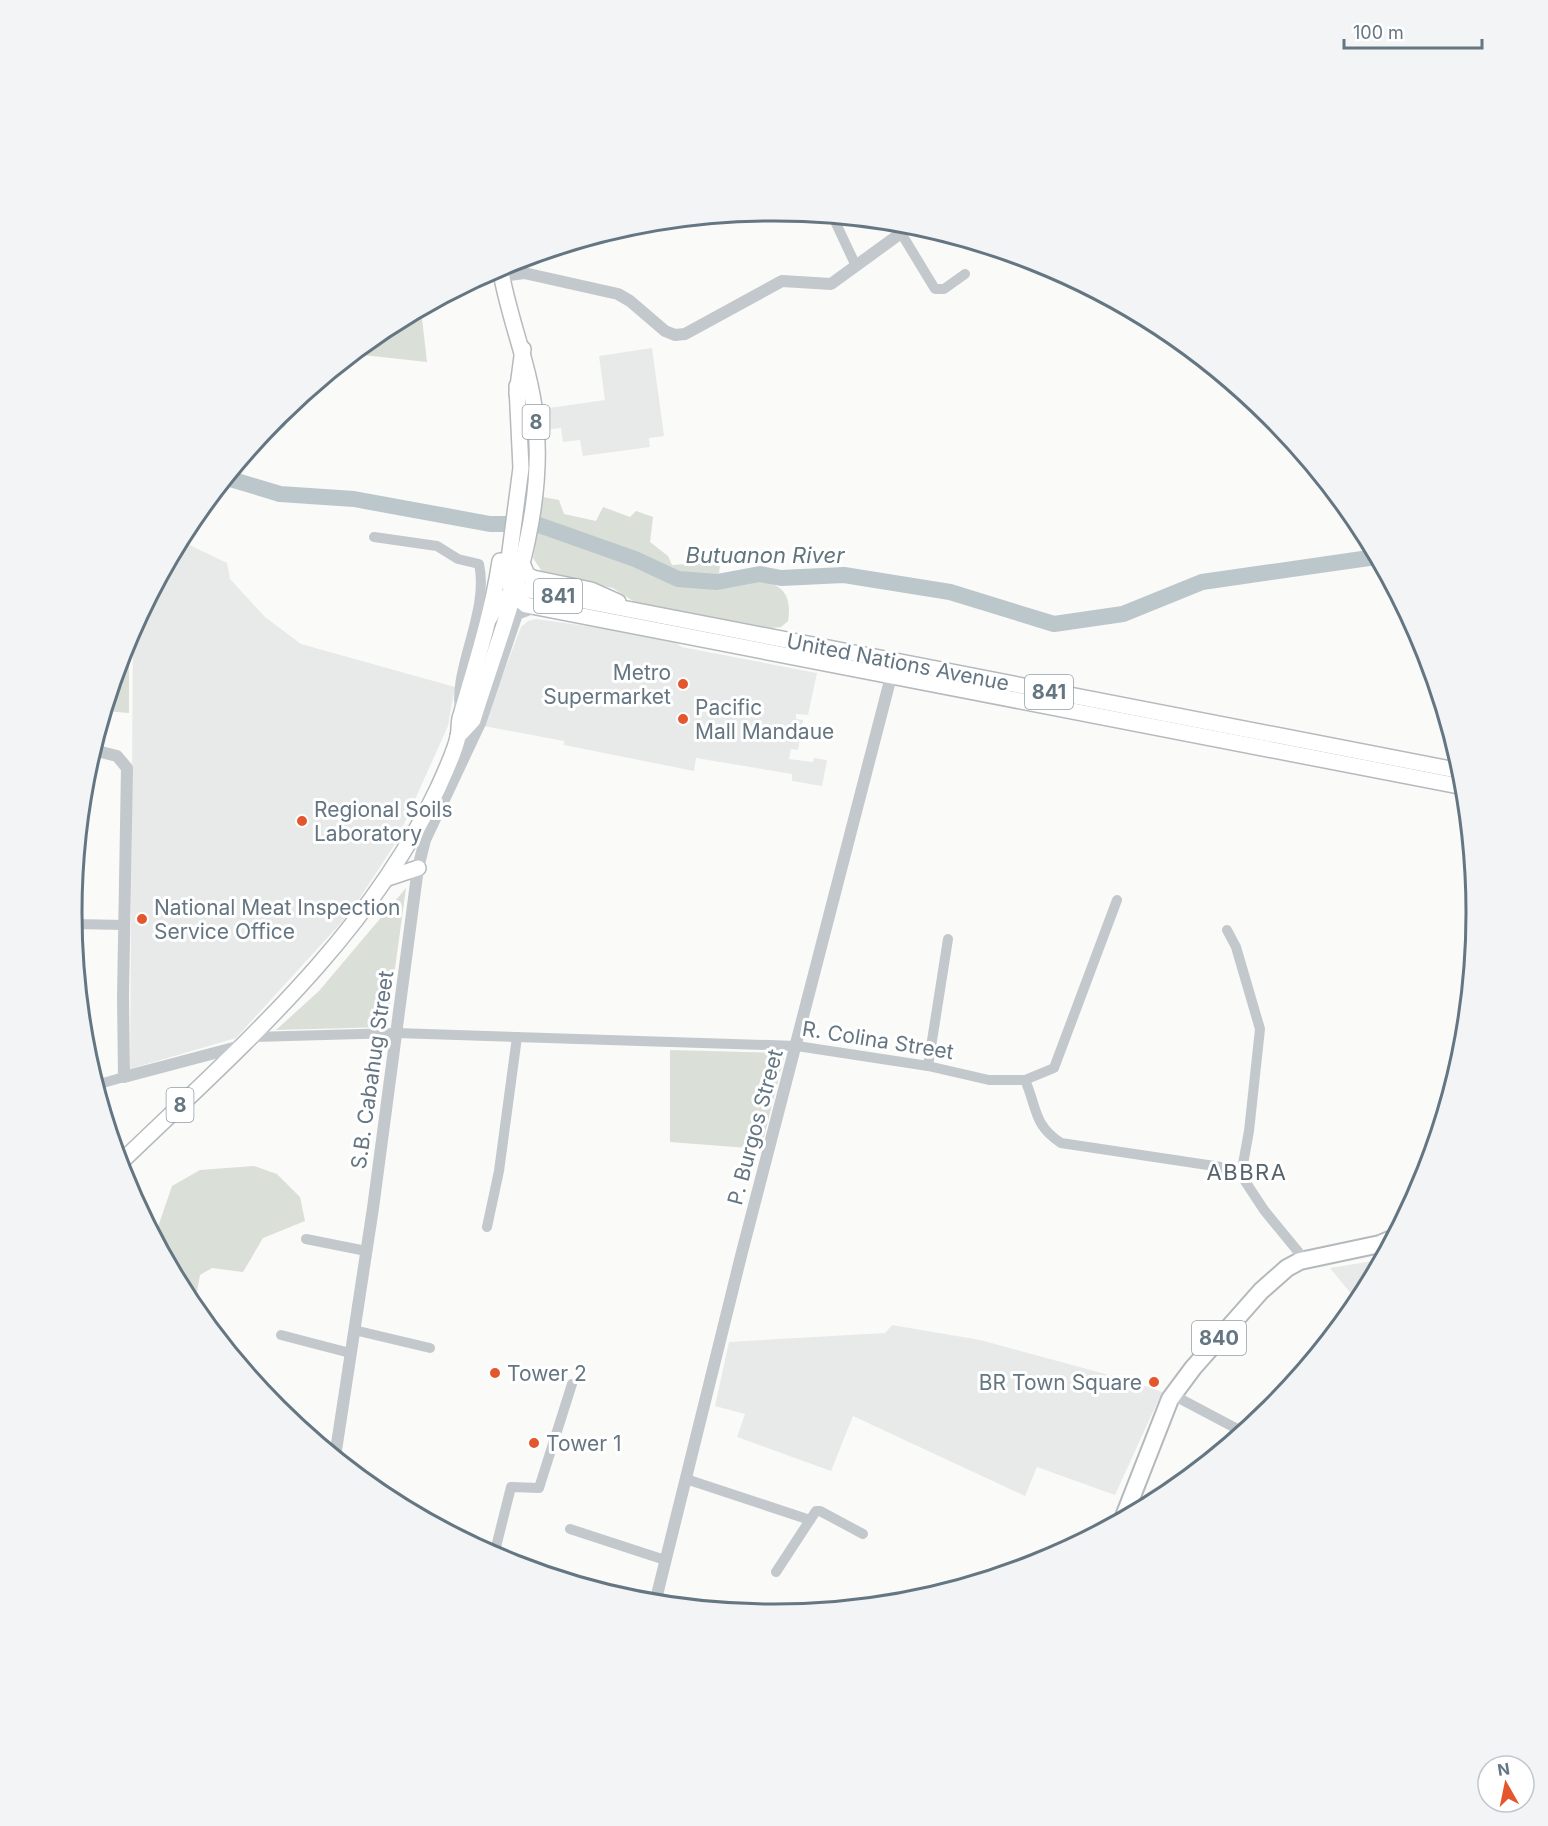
<svg xmlns="http://www.w3.org/2000/svg" width="1548" height="1826" font-family="Inter,sans-serif">
<rect width="100%" height="100%" fill="#fafaf8"/>
<g fill="#e8e9e9">
<path d="M652,348L664,436L649,438L650,447L583,456L580,440L563,442L561,428L545,430L542,409L605,400L599,356Z"/>
<path d="M181,541L227,563L230,579L265,617L301,644L455,687L448,726L395,844L350,913L236,1038L130,1069L133,630Z"/>
<path d="M536,619L667,637L682,647L817,673L808,715L796,714V719L803,720L798,750L791,749L789,759L813,762L814,758L827,760L822,786L792,781V774L696,758L694,771L564,745V741L548,738L483,726L521,627L528,621Z"/>
<path d="M1382,1257L1358,1302L1330,1268L1373,1261Z"/>
<path d="M892,1325L980,1340L1131,1381L1162,1392L1115,1495L1037,1467L1025,1496L853,1416L831,1471L737,1437L745,1414L715,1406L729,1342L885,1333Z"/>
</g>
<g fill="#dadfd7">
<path d="M421,310L427,362L354,354L384,329Z"/>
<path d="M543,497L559,500L564,514L596,521L603,507L630,517L636,511L653,517L650,542L668,556L672,565L686,564L702,551L711,553L720,564L719,574L724,580C755,580 796,575 788,621L781,627L771,628L639,605L613,588L543,573L533,558Z"/>
<path d="M129,637V713L105,711L126,644Z"/>
<path d="M406,888L387,1027L276,1030L319,991Z"/>
<path d="M670,1050L785,1053L761,1149L670,1142Z"/>
<path d="M254,1166L277,1174L300,1197L305,1221L263,1238L243,1272L212,1268L200,1275L194,1308L159,1245L158,1227L172,1186L200,1170Z"/>
</g>
<g fill="none" stroke-linecap="round" stroke-linejoin="round">
<path stroke="#bbc7cb" stroke-width="16" d="M227,478L280,494L354,499L490,524H536L635,559L678,579L717,582L760,574L781,578L844,575L950,592L1054,624L1123,614L1202,582L1376,557"/>
<defs>
<g id="primary">
<path d="M517,386L521,468L507,574L512,593L526,605L1464,787"/>
<path d="M517,394L523,349"/>
<path d="M522,563L527,575L533,578L591,590L618,602"/>
<path d="M489,619C497,603 510,589 529,590L1461,771"/>
<path d="M458,736L473,720C504,620 548,520 535,414C529,363 508,317 500,267"/>
<path d="M388,878L418,868"/>
<path d="M120,1163C238,1049 367,939 438,788C445,772 454,754 458,737C460,730 458,722 461,715C476,664 492,614 500,561"/>
</g>
<path id="trunk" d="M1123,1519L1170,1399L1193,1368L1261,1291L1287,1268L1300,1261L1380,1244L1392,1239"/>
</defs>
<use href="#primary" stroke="#b5babe" stroke-width="18"/>
<use href="#trunk" stroke="#b4b9bd" stroke-width="20"/>
<g stroke="#c3c8cc" stroke-width="10">
<path d="M833,217L856,266"/>
<path d="M901,233L935,289H944L965,274"/>
<path d="M273,422L281,423L288,408"/>
<path d="M374,537L437,546L458,559L479,564C490,612 450,674 461,714"/>
<path d="M73,924L125,925"/>
<path d="M1227,930L1236,947L1260,1029L1249,1131L1241,1175"/>
<path d="M250,1037L396,1033L797,1046L928,1066L989,1080H1025"/>
<path d="M928,1066L948,939"/>
<path d="M1025,1080C1037,1107 1033,1125 1061,1143L1221,1167L1241,1175L1264,1210L1305,1260"/>
<path d="M1025,1080L1054,1068L1117,900"/>
<path d="M96,1085L124,1077"/>
<path d="M487,1227L499,1171L517,1037"/>
<path d="M306,1239L366,1251"/>
<path d="M354,1330L430,1348"/>
<path d="M281,1335L350,1353"/>
<path d="M1173,1395L1243,1432"/>
<path d="M686,1479L810,1520L776,1572"/>
<path d="M810,1520L816,1511H820L863,1534"/>
<path d="M570,1529L665,1560"/>
<path d="M494,1555L511,1487L539,1488L572,1384"/>
</g>
<g stroke="#c3c8cc" stroke-width="12">
<path d="M501,276L524,273L618,294L630,301L665,331L675,335L685,334L782,281L831,284L912,225"/>
<path d="M93,750L117,756L127,768L123,996L124,1077L241,1046"/>
<path d="M335,1457L373,1208L418,868L425,840L480,723L517,614L533,608"/>
<path d="M655,1603L742,1252L893,669"/>
</g>
<use href="#primary" stroke="#fff" stroke-width="15"/>
<use href="#trunk" stroke="#fff" stroke-width="16"/>
</g>
<g fill="#e4572e" stroke="#fff" stroke-width="2">
<circle cx="683" cy="684" r="6"/>
<circle cx="683" cy="719" r="6"/>
<circle cx="302" cy="821" r="6"/>
<circle cx="142" cy="919" r="6"/>
<circle cx="495" cy="1373" r="6"/>
<circle cx="1154" cy="1382" r="6"/>
<circle cx="534" cy="1443" r="6"/>
</g>
<g text-anchor="middle" dominant-baseline="central" stroke-width="6" stroke-linejoin="round" paint-order="stroke">
<g fill="#fff" stroke="#939fa8" stroke-width="1.5">
<rect x="522.5" y="405" width="27" height="34" rx="4.5"/>
<rect x="534" y="579" width="48" height="34" rx="4.5"/>
<rect x="1025" y="675" width="48" height="34" rx="4.5"/>
<rect x="166.5" y="1088" width="27" height="34" rx="4.5"/>
<rect x="1192" y="1321" width="54" height="34" rx="4.5"/>
</g>
<g font-size="20" font-weight="bold" fill="#657683">
<text x="536" y="422">8</text>
<text x="558" y="596">841</text>
<text x="1049" y="692">841</text>
<text x="180" y="1105">8</text>
<text x="1219" y="1338">840</text>
</g>
<g font-size="21" fill="#657683" stroke="#fff">
<text transform="translate(898 662) rotate(11)">United Nations Avenue</text>
<text transform="translate(878 1040) rotate(9)">R. Colina Street</text>
<text transform="translate(372 1070) rotate(-82)">S.B. Cabahug Street</text>
<text transform="translate(755 1127) rotate(-75)">P. Burgos Street</text>
</g>
<g font-size="21" fill="#657683" stroke="#fff" text-anchor="start">
<text x="671" y="672" text-anchor="end">Metro<tspan x="671" dy="24">Supermarket</tspan></text>
<text x="695" y="707">Pacific<tspan x="695" dy="24">Mall Mandaue</tspan></text>
<text x="314" y="809">Regional Soils<tspan x="314" dy="24">Laboratory</tspan></text>
<text x="154" y="907">National Meat Inspection<tspan x="154" dy="24">Service Office</tspan></text>
<text x="507" y="1373">Tower 2</text>
<text x="1142" y="1382" text-anchor="end">BR Town Square</text>
<text x="546" y="1443">Tower 1</text>
</g>
<g font-size="22" font-style="italic" fill="#60757c" stroke="#fff">
<text x="765" y="555">Butuanon River</text>
</g>
<g font-size="22" letter-spacing="1.5" fill="#57646e" stroke="#fff">
<text x="1247" y="1172">ABBRA</text>
</g>
</g>
<path d="M0 0H1548V1826H0ZM773 221H775A691 691 0 0 1 1466 912V913A691 691 0 0 1 775 1604H773A691 691 0 0 1 82 913V912A691 691 0 0 1 773 221Z" fill="#f3f4f5" fill-rule="evenodd"/>
<path fill="none" stroke="#657683" stroke-width="3" d="M773 221H775A691 691 0 0 1 1466 912V913A691 691 0 0 1 775 1604H773A691 691 0 0 1 82 913V912A691 691 0 0 1 773 221Z"/>
<g transform="translate(1506 1784) rotate(351)"><circle r="28" fill="#ffffff" stroke="#c1c8cd" stroke-width="1.5"/>
<path d="M0-4.5L10 22L0 15L-10 22Z" fill="#e4572e"/>
<text y="-9" font-size="16" font-weight="bold" text-anchor="middle" fill="#657683">N</text>
</g>
<path d="M1344 39v9h138v-9" fill="none" stroke="#657683" stroke-width="3"/>
<text x="1353" y="39" font-size="18" fill="#657683" stroke="#ffffff" stroke-width="4.5" paint-order="stroke">100 m</text>
</svg>
